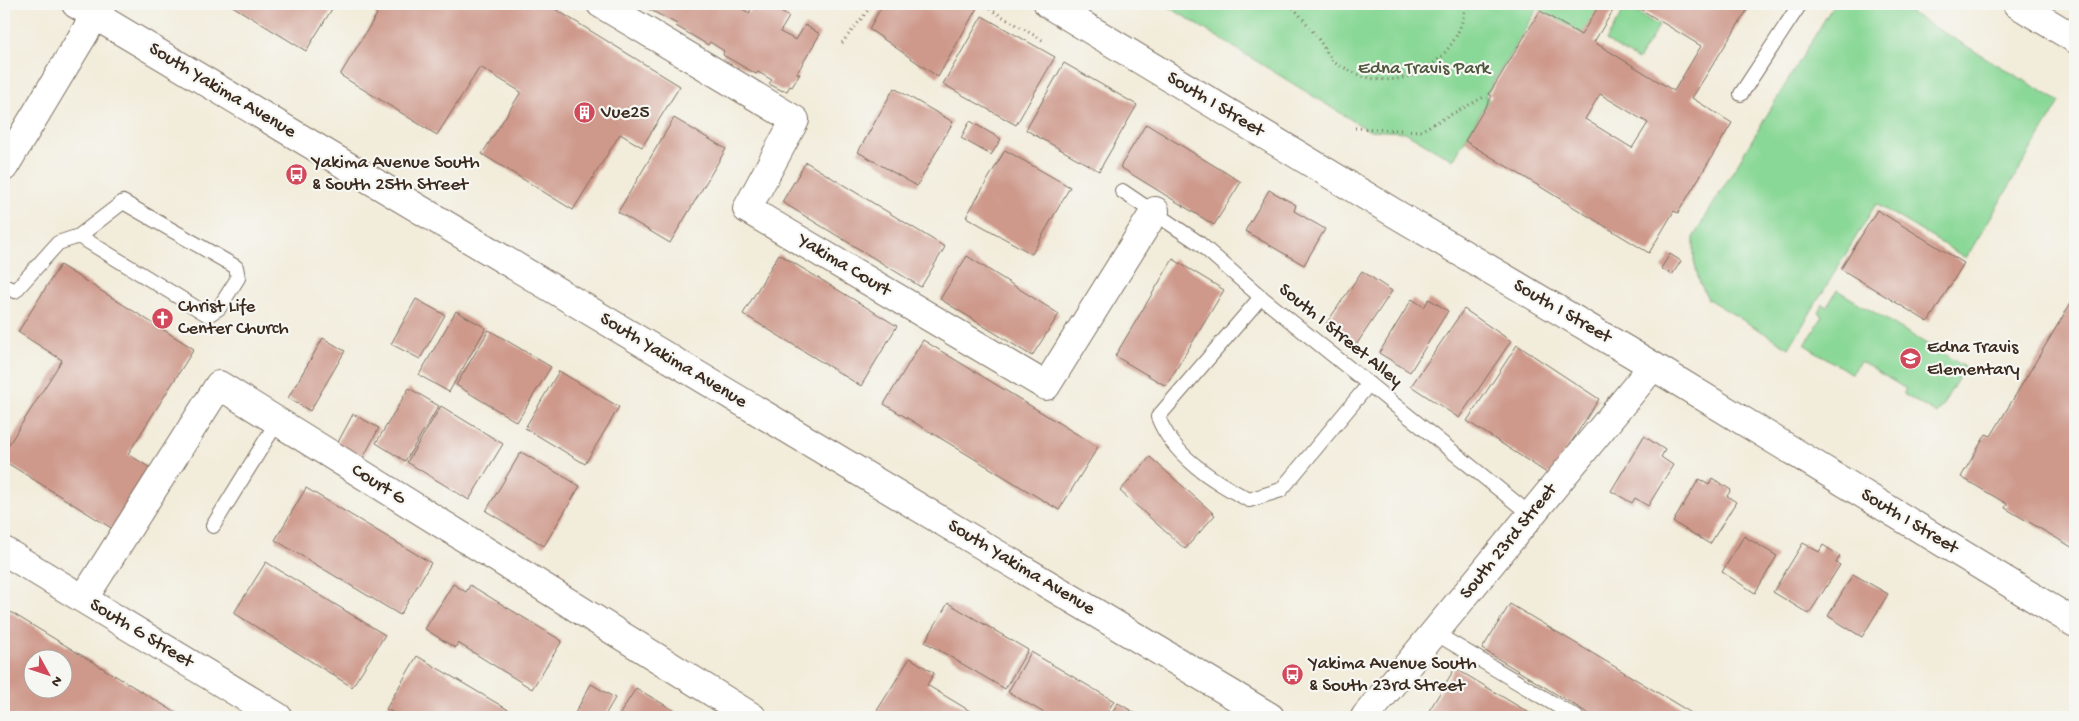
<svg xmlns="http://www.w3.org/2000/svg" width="2079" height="721" font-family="'Gochi Hand',sans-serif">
<rect width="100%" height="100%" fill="#f6f6f2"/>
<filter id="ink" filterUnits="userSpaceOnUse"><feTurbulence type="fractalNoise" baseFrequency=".02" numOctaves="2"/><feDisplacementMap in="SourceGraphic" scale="10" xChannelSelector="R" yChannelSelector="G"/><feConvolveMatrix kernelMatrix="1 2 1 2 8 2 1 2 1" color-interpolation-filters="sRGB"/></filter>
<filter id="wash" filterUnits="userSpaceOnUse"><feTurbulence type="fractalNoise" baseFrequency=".0096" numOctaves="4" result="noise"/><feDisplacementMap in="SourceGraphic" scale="20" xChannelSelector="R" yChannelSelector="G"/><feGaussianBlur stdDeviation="1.12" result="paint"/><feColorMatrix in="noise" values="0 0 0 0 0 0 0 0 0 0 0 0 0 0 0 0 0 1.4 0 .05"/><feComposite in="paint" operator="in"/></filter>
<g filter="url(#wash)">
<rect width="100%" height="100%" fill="#f2ecda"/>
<g fill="#8ad897" stroke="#62815a">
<path d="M1164,4H1604L1585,35L1538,8L1485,96L1489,99L1453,160L1405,132L1368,130Z"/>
<path d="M1834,4H1896L2060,102L1966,258L1876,204L1789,348L1708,299L1699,281L1694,260V236Z"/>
<path d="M1626,6L1659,26L1638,60L1606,41Z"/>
<path d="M1837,290L1965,367L1937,414L1903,394L1906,389L1860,361L1852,374L1805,345L1823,316L1818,312L1822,304L1827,307Z"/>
</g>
<g id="blocks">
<g fill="#ce998b" fill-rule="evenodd">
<path d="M229,4H335L306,51Z"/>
<path d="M361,4H547L680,86L642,147L620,134L573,210L482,154L521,92L480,67L437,135L340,75L377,14Z"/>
<path d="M639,4H734L749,13L754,4H768L789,17L780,32L796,40L805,25L820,34L797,73L800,74L792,87L790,86L787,91L784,90L783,91L769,84L772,80L758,72L756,74L723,55L724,51L710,42L708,45L676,26L677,24Z"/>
<path d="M883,4H970L977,8L938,77L869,29Z"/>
<path d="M1600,4H1617L1594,42L1674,91L1701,46L1632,4H1751L1692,98L1732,123L1678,213L1674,211L1649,253L1465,141L1492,96L1489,94L1540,11L1581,35ZM1600,94L1648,123L1632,148L1585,119Z"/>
<path d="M982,16L1055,57L1016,125L943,84Z"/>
<path d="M1064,63L1137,105L1099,171L1026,130Z"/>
<path d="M894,88L953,122L917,186L858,152Z"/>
<path d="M674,118L726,149L670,243L618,212Z"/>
<path d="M970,121L1001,139L991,155L961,138Z"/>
<path d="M1146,124L1241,182L1214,225L1120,167Z"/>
<path d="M1005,150L1070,187L1032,254L966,217Z"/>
<path d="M806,162L945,247L921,287L782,202Z"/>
<path d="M1269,190L1296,205L1294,211L1325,229L1304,265L1245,231Z"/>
<path d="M1877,210L1964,263L1928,322L1841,269Z"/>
<path d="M779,254L897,326L861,386L743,314Z"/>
<path d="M1670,254L1681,261L1672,275L1661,268Z"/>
<path d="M967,256L1059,314L1032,356L940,299Z"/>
<path d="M1173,259L1224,290L1166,386L1115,356Z"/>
<path d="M60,265L194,349L128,454L155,471L116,531L4,461V452L62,360L18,332Z"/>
<path d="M1362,271L1392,291L1356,345L1326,324Z"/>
<path d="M2075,296V549L2005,508L2007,504L1961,477L1986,434L1991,436Z"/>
<path d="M416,299L445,315L420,359L391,344Z"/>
<path d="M1412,299L1424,307L1429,299L1448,311L1410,372L1379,353Z"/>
<path d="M1464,309L1511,341L1459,418L1411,386Z"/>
<path d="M456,311L486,328L449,392L419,375Z"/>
<path d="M489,330L551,367L517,422L456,385Z"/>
<path d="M323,338L345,351L310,411L288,398Z"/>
<path d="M923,340L1098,447L1059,510L884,404Z"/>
<path d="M1517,345L1599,399L1550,475L1467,421Z"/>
<path d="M559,371L619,407L585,464L525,428Z"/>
<path d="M409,388L439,406L405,461L376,443Z"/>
<path d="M441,406L503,444L469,500L407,462Z"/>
<path d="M353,414L379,428L363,458L337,444Z"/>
<path d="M1644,436L1665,450L1661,457L1673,465L1648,506L1635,498L1632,503L1611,491Z"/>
<path d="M521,452L580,486L544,546L486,511Z"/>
<path d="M1150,457L1215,515L1185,549L1120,491Z"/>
<path d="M1712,478L1731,490L1727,496L1736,502L1710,544L1673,522L1699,479L1709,485Z"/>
<path d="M306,488L431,563L400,615L275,540Z"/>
<path d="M1744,536L1777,556L1755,593L1722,572Z"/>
<path d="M1803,543L1819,552L1823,545L1840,556L1836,563L1840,565L1809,614L1773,592Z"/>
<path d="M266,562L385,635L352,687L234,613Z"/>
<path d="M1853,574L1888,594L1862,637L1828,616Z"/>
<path d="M453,584L466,592L470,585L562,641L532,689L458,643L455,648L425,629Z"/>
<path d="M948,603L1028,650L1005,689L925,642Z"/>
<path d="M1510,604L1607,662L1698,717H1594L1482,649Z"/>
<path d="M4,608L183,717H4ZM32,658H62V688H32Z"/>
<path d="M1031,652L1114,701L1104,717H1051L1008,692Z"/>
<path d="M417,656L517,715L516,717H401L386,709Z"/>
<path d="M910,658L934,673L927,685L980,717H873Z"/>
<path d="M1455,668L1536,717H1432L1427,714Z"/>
<path d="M591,684L615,698L604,717H577L578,715L575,713Z"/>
<path d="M636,688L685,717H618Z"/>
<path d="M1118,703L1142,717H1109Z"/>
</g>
</g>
</g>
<g filter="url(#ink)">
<use href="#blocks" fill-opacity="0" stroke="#7b6e60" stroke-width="1"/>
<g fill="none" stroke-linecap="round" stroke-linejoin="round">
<defs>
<g id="lane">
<path d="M1741,94L1800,4"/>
<path d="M1122,191L1199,243L1261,297L1531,515"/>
<path d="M4,286L15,291L58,243L79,236L123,202L236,267L238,278L219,308L208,315L79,236"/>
<path d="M1261,297L1158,417C1173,456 1213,481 1249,500L1281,490L1369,384"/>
<path d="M213,526L277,422"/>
<path d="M1435,633L1576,717"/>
</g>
<g id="street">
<path d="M601,4L795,120L747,209L1046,386L1155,211"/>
<path d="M1048,4L1396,214L1653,366L2075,623"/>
<path d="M4,551L278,717"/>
<path d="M84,598L219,385L752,717"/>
<path d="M1365,717L1653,366"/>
</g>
<g id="secondary">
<path d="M76,4L1270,717"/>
<path d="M2017,4L2075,39"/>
<path d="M4,167L102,4"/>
</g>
</defs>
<use href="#lane" stroke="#7b6e60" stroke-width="16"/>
<use href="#street" stroke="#7b6e60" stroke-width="30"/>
<use href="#secondary" stroke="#7b6e60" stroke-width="30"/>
<g stroke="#7b6e60" stroke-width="3" stroke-dasharray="1 4" stroke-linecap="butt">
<path d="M981,4L1044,41"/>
<path d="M1290,4C1300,15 1310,27 1319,40C1324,47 1328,56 1334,62C1339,66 1346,68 1351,71C1402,98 1462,59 1465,4"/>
<path d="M842,43L873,4"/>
<path d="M1355,128L1420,131L1484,97"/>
</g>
<use href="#lane" stroke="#fff" stroke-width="14"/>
<use href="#street" stroke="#fff" stroke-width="28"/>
<use href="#secondary" stroke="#fff" stroke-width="28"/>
</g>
</g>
<defs>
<symbol id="building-disc" viewBox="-11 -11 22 22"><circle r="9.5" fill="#d1495b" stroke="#f6f6f2"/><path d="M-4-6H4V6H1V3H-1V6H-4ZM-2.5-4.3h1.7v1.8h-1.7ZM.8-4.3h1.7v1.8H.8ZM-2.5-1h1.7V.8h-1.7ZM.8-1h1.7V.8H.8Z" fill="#fff"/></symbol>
<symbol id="bus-disc" viewBox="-11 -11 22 22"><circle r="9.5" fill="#d1495b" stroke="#f6f6f2"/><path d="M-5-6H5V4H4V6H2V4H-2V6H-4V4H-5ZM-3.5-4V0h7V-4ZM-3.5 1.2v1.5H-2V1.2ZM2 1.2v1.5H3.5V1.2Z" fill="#fff"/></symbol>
<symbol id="church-disc" viewBox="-11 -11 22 22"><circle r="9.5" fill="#d1495b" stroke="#f6f6f2"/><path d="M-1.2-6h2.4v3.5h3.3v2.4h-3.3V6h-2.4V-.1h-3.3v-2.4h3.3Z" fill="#fff"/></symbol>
<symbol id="school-disc" viewBox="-11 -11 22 22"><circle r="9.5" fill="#d1495b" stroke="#f6f6f2"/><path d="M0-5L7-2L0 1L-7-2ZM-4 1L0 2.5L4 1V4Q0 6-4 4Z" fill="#fff"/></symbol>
</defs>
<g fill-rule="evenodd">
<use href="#building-disc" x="572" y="100" width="25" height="25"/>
<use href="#bus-disc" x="284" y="162" width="25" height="25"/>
<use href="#church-disc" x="150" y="306" width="25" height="25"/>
<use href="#school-disc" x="1898" y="346" width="25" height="25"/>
<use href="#bus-disc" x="1280" y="662" width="25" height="25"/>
</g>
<g text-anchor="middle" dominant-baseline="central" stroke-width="4.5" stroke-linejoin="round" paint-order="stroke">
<g font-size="19" fill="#4f563c" stroke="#f6f6f2">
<text x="1424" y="69">Edna Travis Park</text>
</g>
<g font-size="19" fill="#3b2a1e" stroke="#f6f6f2">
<text transform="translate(222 91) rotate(31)">South Yakima Avenue</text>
<text transform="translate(1215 105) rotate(31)">South I Street</text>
<text transform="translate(844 266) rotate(31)">Yakima Court</text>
<text transform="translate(1562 312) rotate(30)">South I Street</text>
<text transform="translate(1340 336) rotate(39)">South I Street Alley</text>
<text transform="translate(673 361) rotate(31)">South Yakima Avenue</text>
<text transform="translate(378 485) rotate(32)">Court G</text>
<text transform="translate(1909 522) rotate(31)">South I Street</text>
<text transform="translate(1509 542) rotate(-51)">South 23rd Street</text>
<text transform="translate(1021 568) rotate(31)">South Yakima Avenue</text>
<text transform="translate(141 634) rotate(31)">South G Street</text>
</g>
<g font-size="19" fill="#3b2a1e" stroke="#f6f6f2" text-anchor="start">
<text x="601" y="113">Vue25</text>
<text x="312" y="163">Yakima Avenue South<tspan x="312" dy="22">&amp; South 25th Street</tspan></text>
<text x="178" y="307">Christ Life<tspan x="178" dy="22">Center Church</tspan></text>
<text x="1927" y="348">Edna Travis<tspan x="1927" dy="22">Elementary</tspan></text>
<text x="1309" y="664">Yakima Avenue South<tspan x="1309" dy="22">&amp; South 23rd Street</tspan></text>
</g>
</g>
<rect width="2079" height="721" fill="none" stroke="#f6f6f2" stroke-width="20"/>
<g transform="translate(48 674) rotate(130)"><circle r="24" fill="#f6f6f2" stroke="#aba49d"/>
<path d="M0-4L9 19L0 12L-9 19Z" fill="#d1495b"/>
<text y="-8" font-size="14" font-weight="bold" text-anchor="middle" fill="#3b2a1e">N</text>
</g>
</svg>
